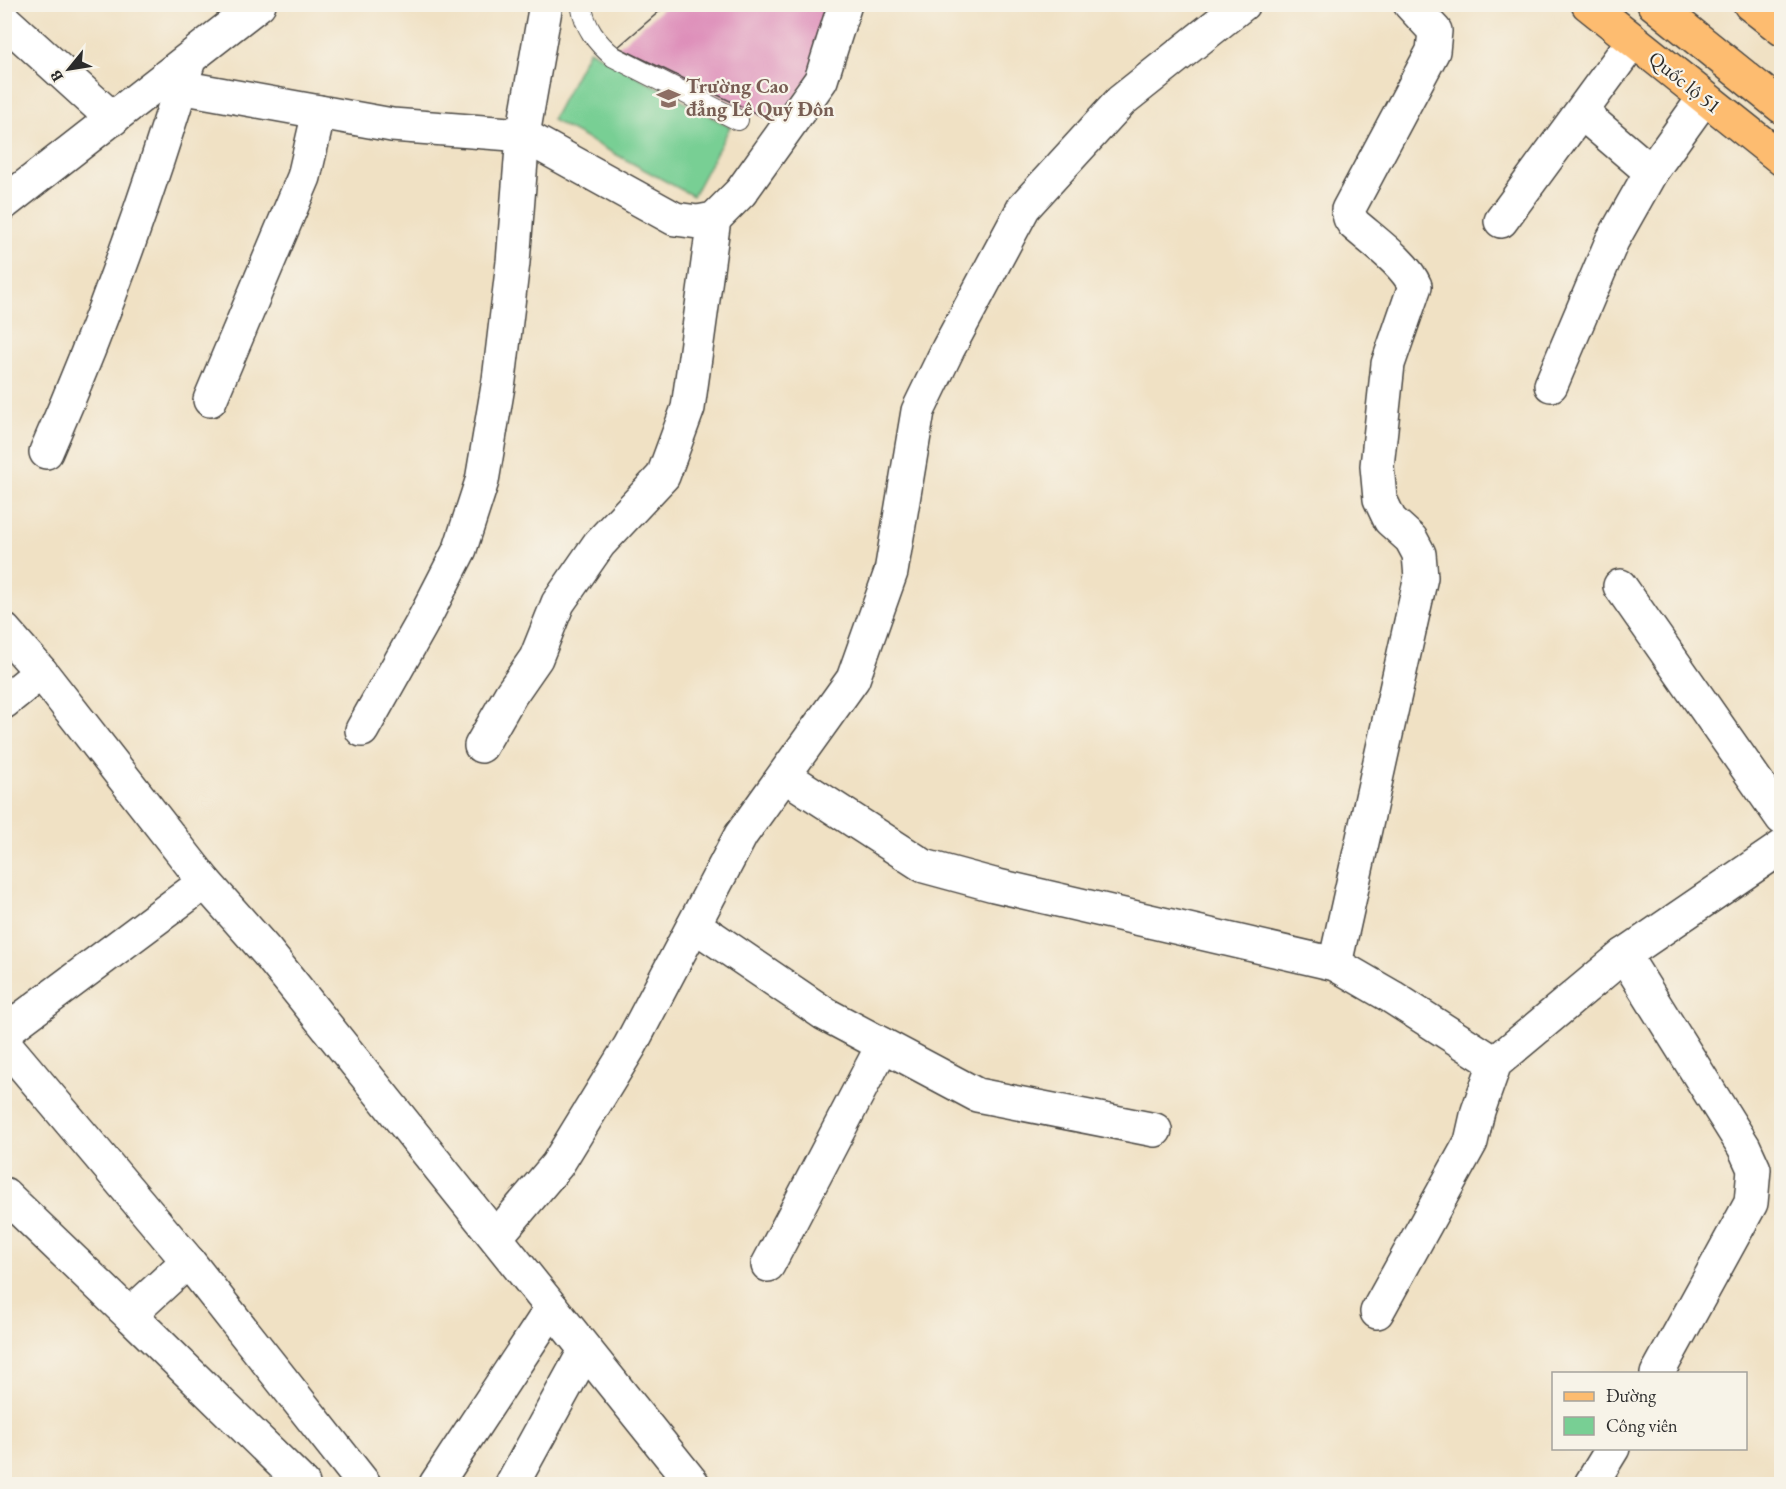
<svg xmlns="http://www.w3.org/2000/svg" width="1786" height="1489" font-family="'EB Garamond',serif">
<rect width="100%" height="100%" fill="#f7f3e8"/>
<filter id="ink" filterUnits="userSpaceOnUse"><feTurbulence type="fractalNoise" baseFrequency=".0167" numOctaves="2"/><feDisplacementMap in="SourceGraphic" scale="12" xChannelSelector="R" yChannelSelector="G"/><feConvolveMatrix kernelMatrix="1 2 1 2 8 2 1 2 1" color-interpolation-filters="sRGB"/></filter>
<filter id="wash" filterUnits="userSpaceOnUse"><feTurbulence type="fractalNoise" baseFrequency=".008" numOctaves="4" result="noise"/><feDisplacementMap in="SourceGraphic" scale="24" xChannelSelector="R" yChannelSelector="G"/><feGaussianBlur stdDeviation="1.35" result="paint"/><feColorMatrix in="noise" values="0 0 0 0 0 0 0 0 0 0 0 0 0 0 0 0 0 1.4 0 .05"/><feComposite in="paint" operator="in"/></filter>
<g filter="url(#wash)">
<rect width="100%" height="100%" fill="#f0e1c4"/>
<path fill="#78cf94" stroke="#527d60" stroke-width="1.5" d="M589,50L730,127L693,196L552,120Z"/>
<g id="blocks">
<path fill="#de8fba" d="M668,4H833L812,73L776,123L618,47Z"/>
</g>
</g>
<g filter="url(#ink)">
<use href="#blocks" fill-opacity="0" stroke="#494642" stroke-width="1.5"/>
<g fill="none" stroke-linecap="round" stroke-linejoin="round">
<defs>
<path id="service" d="M581,4C585,28 596,42 614,57L738,120"/>
<g id="minor">
<path d="M4,20L113,119"/>
<path d="M180,87L392,125L523,135L675,219L698,222L714,219L741,192L821,80L845,4"/>
<path d="M1582,113L1651,172"/>
<path d="M4,203L259,4"/>
<path d="M1501,221L1633,41"/>
<path d="M1551,385L1612,241L1651,172L1704,98"/>
<path d="M210,400L304,177L319,112"/>
<path d="M46,452C102,325 149,192 189,60"/>
<path d="M1620,586L1782,818"/>
<path d="M4,630L41,672L205,882L267,952L693,1484"/>
<path d="M4,702L41,672"/>
<path d="M362,730L421,625L460,549L482,481L499,380L513,262L523,135L546,4"/>
<path d="M481,746L511,694L536,658L558,603L599,544L663,476L688,408L714,219"/>
<path d="M785,776L924,866L994,885L1335,964L1392,997L1495,1063"/>
<path d="M694,925L825,1014L977,1095L1155,1130"/>
<path d="M1624,955L1744,1147L1754,1169L1751,1203L1657,1374"/>
<path d="M1335,964L1421,577L1419,554L1411,539L1390,520L1380,499L1377,466L1388,364L1415,286C1406,264 1372,240 1354,224L1350,218L1348,210L1433,51L1435,31L1410,4"/>
<path d="M4,1032L205,882"/>
<path d="M4,1043L188,1261L364,1484"/>
<path d="M4,1194L131,1316L138,1307L188,1261"/>
<path d="M496,1237L557,1165L630,1046L741,835L853,679L891,572L918,411L948,349L1024,207L1121,101L1243,4"/>
<path d="M768,1265L883,1045"/>
<path d="M1377,1312L1471,1142L1478,1111L1495,1063L1624,955L1782,847"/>
<path d="M131,1316L303,1484"/>
<path d="M436,1484L552,1308"/>
<path d="M512,1484L585,1351"/>
<path d="M1591,1484L1613,1448"/>
</g>
<path id="primary" d="M1588,4L1782,159"/>
<g id="trunk">
<path d="M1654,4L1782,107"/>
<path d="M1750,4L1782,29"/>
</g>
</defs>
<use href="#service" stroke="#494642" stroke-width="22"/>
<use href="#minor" stroke="#494642" stroke-width="36"/>
<use href="#primary" stroke="#494642" stroke-width="36"/>
<use href="#trunk" stroke="#494642" stroke-width="36"/>
<use href="#service" stroke="#fff" stroke-width="20"/>
<use href="#minor" stroke="#fff" stroke-width="33"/>
<use href="#primary" stroke="#fdbc70" stroke-width="33"/>
<use href="#trunk" stroke="#fdbc70" stroke-width="33"/>
</g>
</g>
<defs>
<symbol id="university-bare" viewBox="-9 -9 18 18"><path d="M0-5L7-2L0 1L-7-2ZM-4 1L0 2.5L4 1V4Q0 6-4 4Z" fill="#8d6e63" stroke="#f7f3e8" stroke-width="2.5" paint-order="stroke"/></symbol>
</defs>
<g fill-rule="evenodd">
<use href="#university-bare" x="652" y="82" width="33" height="33"/>
</g>
<g text-anchor="middle" dominant-baseline="central" stroke-width="4.5" stroke-linejoin="round" paint-order="stroke">
<g font-size="20" fill="#2b2b2b" stroke="#f7f3e8">
<text transform="translate(1685 82) rotate(39)">Quốc lộ 51</text>
</g>
<g font-size="20" font-weight="bold" fill="#785e54" stroke="#f7f3e8" text-anchor="start">
<text x="686" y="86">Trường Cao<tspan x="686" dy="23">đẳng Lê Quý Đôn</tspan></text>
</g>
</g>
<rect width="1786" height="1489" fill="none" stroke="#f7f3e8" stroke-width="24"/>
<rect x="1552" y="1372" width="195" height="78" fill="#f7f3e8" stroke="#a5a39c" stroke-width="1.5"/>
<rect x="1564" y="1392" width="30" height="9" fill="#fdbc70" stroke="#a5a39c" stroke-width="1.5"/>
<text x="1606" y="1402" font-size="18" fill="#2b2b2b">Đường</text>
<rect x="1564" y="1417" width="30" height="18" fill="#78cf94" stroke="#a5a39c" stroke-width="1.5"/>
<text x="1606" y="1432" font-size="18" fill="#2b2b2b">Công viên</text>
<g transform="translate(69 69) rotate(240)" stroke="#f7f3e8" stroke-width="4.5" paint-order="stroke">
<path d="M0-4.5L10 22L0 15L-10 22Z" fill="#2b2b2b"/>
<text y="-9" font-size="16" font-weight="bold" text-anchor="middle" fill="#2b2b2b">B</text>
</g>
</svg>
